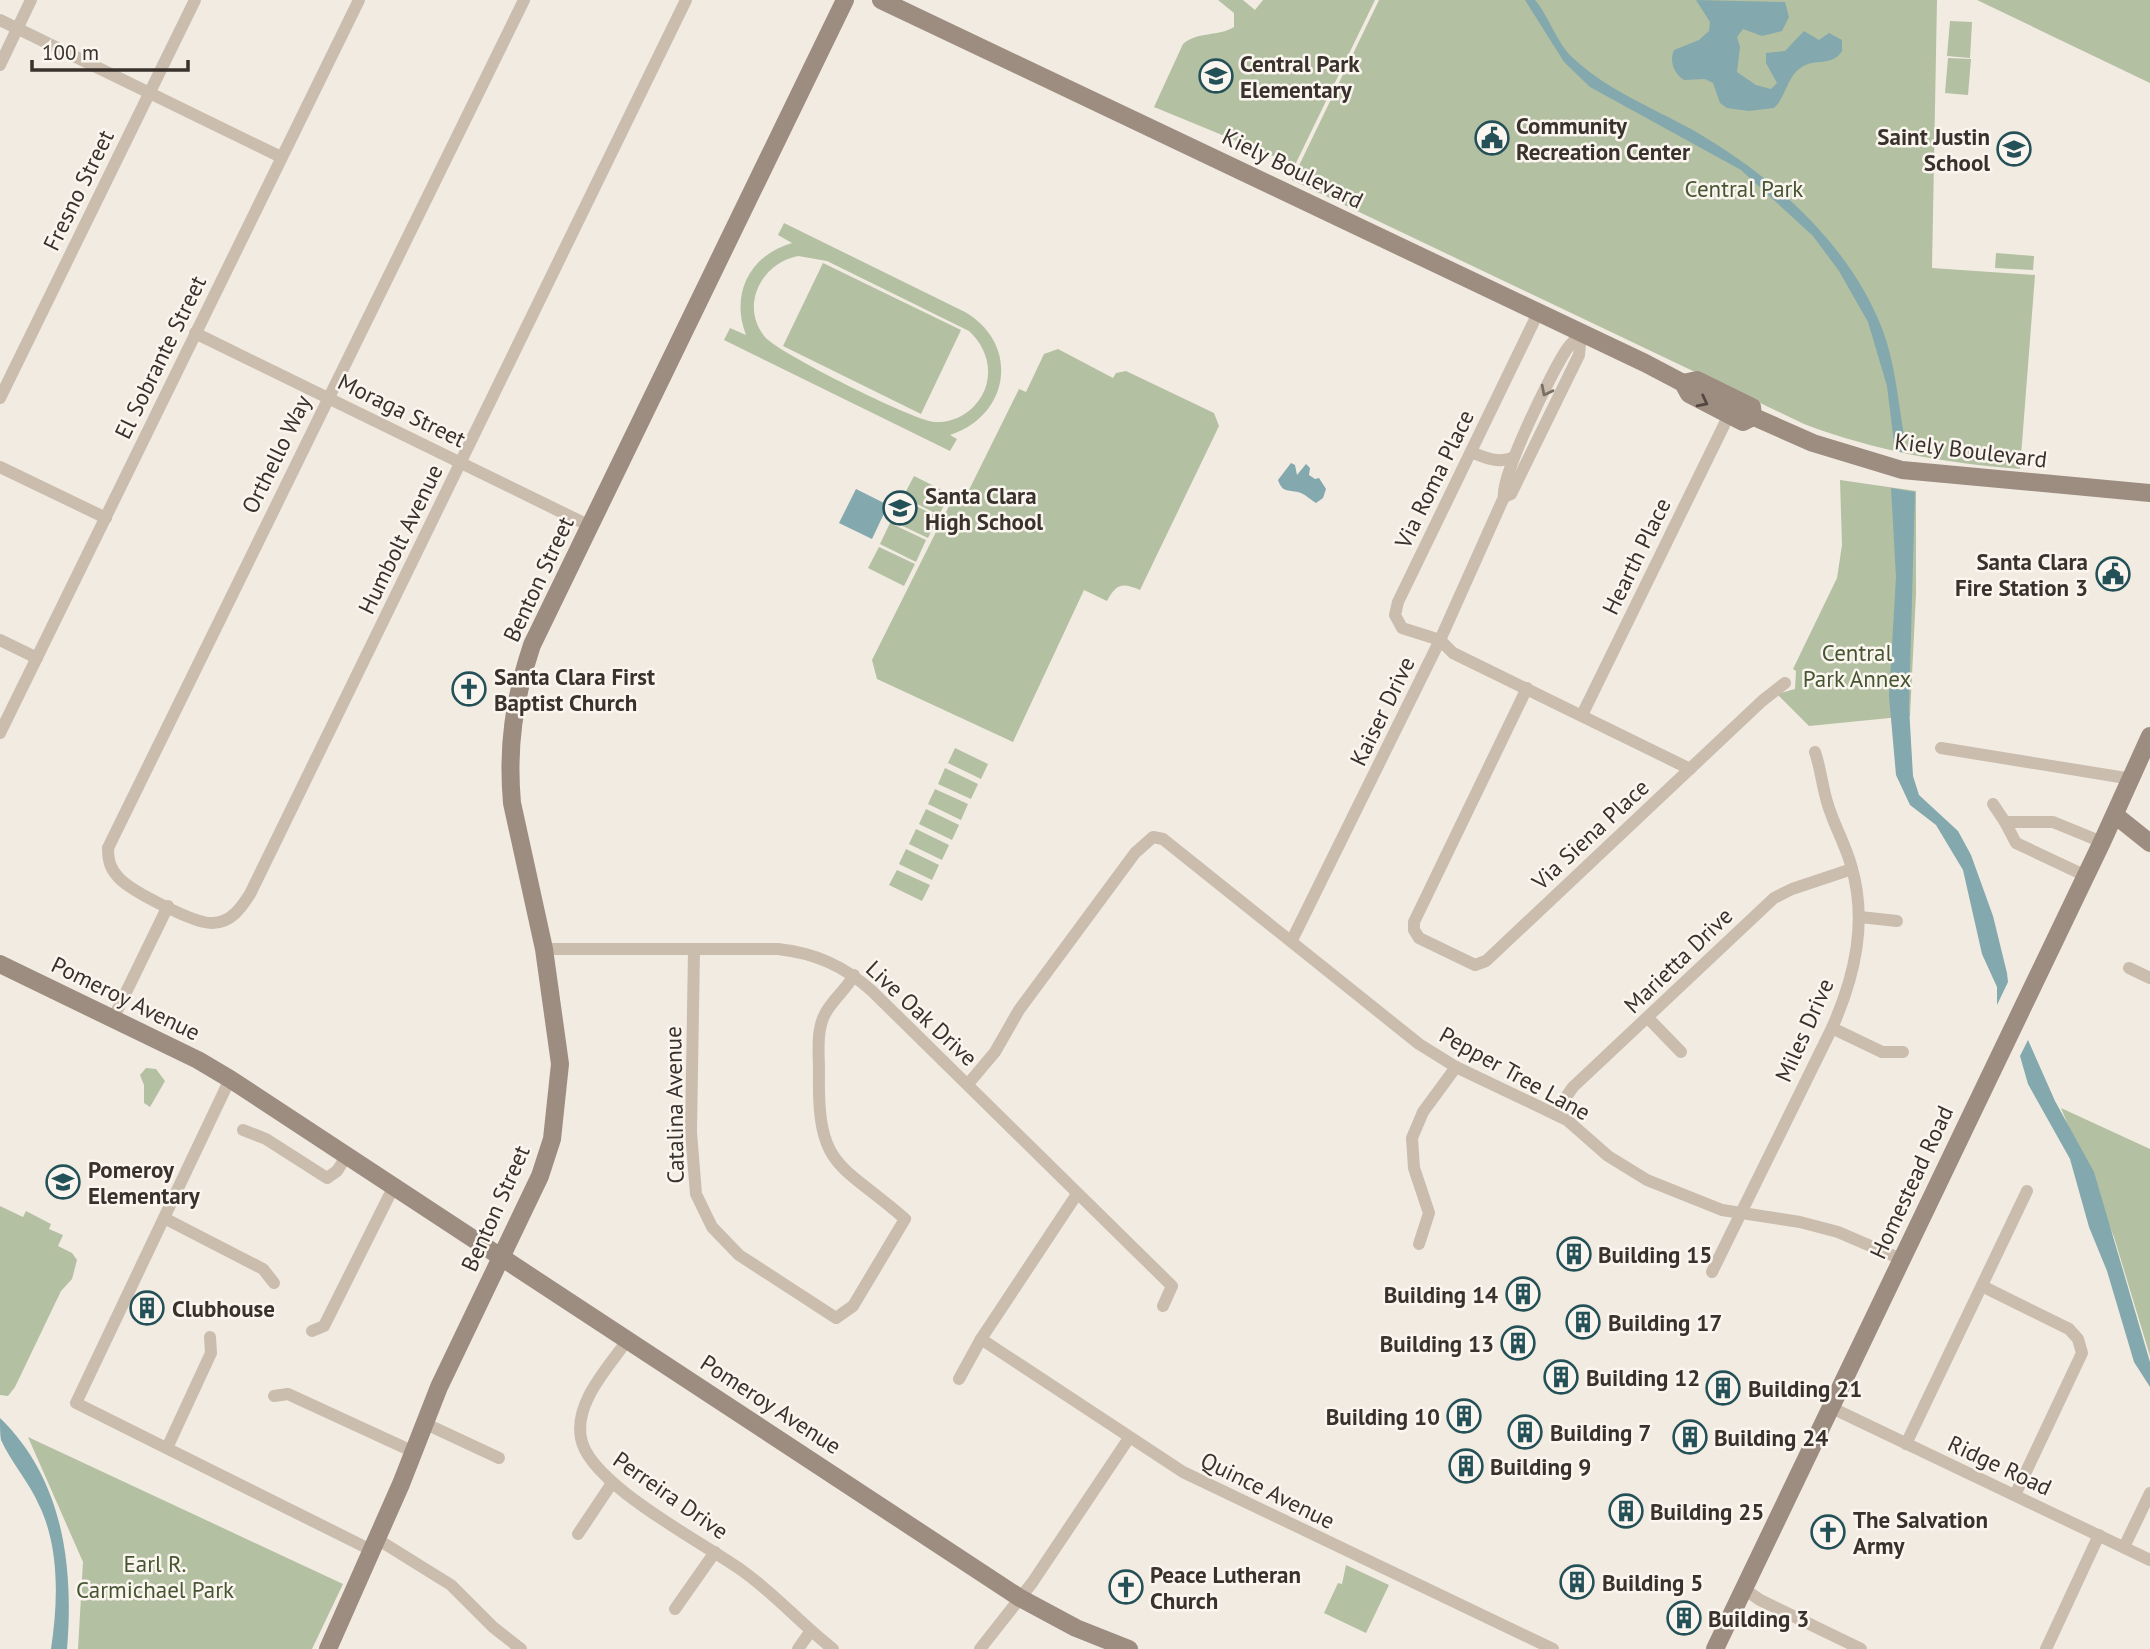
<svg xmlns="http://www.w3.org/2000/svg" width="2150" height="1649" font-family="'PT Sans',sans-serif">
<rect width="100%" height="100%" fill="#f2ebe2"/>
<g fill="#b4c0a2" fill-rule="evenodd">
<path d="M1218,0H1243L1255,10L1263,0H1375L1295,165L1154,107L1183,44C1198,31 1218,37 1234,27V13Z"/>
<path d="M1379,0H1937L1932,268L2035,275L2020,469C1944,463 1876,451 1804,424L1292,180Z"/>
<path d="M1977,0H2150V83Z"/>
<path d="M1950,21L1972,22L1970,58L1947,56Z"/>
<path d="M1948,58L1971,59L1968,95L1945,93Z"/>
<path d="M784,223L965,312C1021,345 1009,416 950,435L957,439L950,451L724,340L730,328L746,335C730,294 750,255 792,243L778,235ZM798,256L827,261L969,331C985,346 993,367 985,389C977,409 958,423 935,422C916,422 778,353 765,337C739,305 762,263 798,256Z"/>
<path d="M1996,253L2034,256L2033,270L1995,268Z"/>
<path d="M823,263L961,330L921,414L783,346Z"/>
<path d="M1058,349L1113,378L1116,373L1126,371L1214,413L1219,426L1140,590C1122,582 1116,584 1107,601L1084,590L1013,742L877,679L872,660L955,494L965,498L1019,389L1026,392L1044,354Z"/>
<path d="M914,476L950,494L939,515L903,497Z"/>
<path d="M1840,480L1916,491V594L1910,716L1809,726L1777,694L1795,689L1796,671L1793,669L1837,578L1842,545Z"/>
<path d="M902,499L938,517L928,538L892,521Z"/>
<path d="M890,523L926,540L916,562L880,544Z"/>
<path d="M879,547L915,564L904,586L868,568Z"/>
<path d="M955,748L988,764L981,779L948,763Z"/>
<path d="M945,768L978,784L971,799L938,784Z"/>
<path d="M935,789L968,804L961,820L928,804Z"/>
<path d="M926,809L959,825L952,840L919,824Z"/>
<path d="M916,829L949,845L942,860L909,844Z"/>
<path d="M906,849L939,865L932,880L899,864Z"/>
<path d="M897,870L930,885L922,901L889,885Z"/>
<path d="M146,1068L156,1069L165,1081L150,1107L144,1103V1085L140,1075Z"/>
<path d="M2061,1108L2150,1149V1356L2114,1237Z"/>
<path d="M0,1206L23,1217L26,1211L51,1224L49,1229L63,1235L58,1246L72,1253L77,1260L72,1279L61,1291L15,1387L8,1396L0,1395Z"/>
<path d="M28,1437L343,1584L312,1649H78L83,1562Z"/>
<path d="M1346,1565L1389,1585L1366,1633L1324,1613L1338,1583L1342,1584Z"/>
</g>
<g fill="#83a8ad">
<path d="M1525,0H1535C1550,18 1556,42 1573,58C1607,90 1651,107 1691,129C1770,174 1850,243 1883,331C1895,363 1898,401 1904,435L1902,452L1895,451L1887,386L1868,322L1839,271L1813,236L1741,170L1590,87L1564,62Z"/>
<path d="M1696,0L1785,2L1789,17L1782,31L1762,36L1743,29L1737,37L1740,47L1737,72L1756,85L1771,89L1777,83L1766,63V53L1785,51L1804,31L1819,40L1829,33L1842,40V51C1832,67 1815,58 1802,67C1786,77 1787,96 1774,108L1749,111L1727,108L1720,103L1713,83L1705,79L1684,80C1674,74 1669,61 1674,50L1699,40L1709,31L1710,22Z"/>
<path d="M1291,463L1295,465L1297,475L1306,464L1310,468L1309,475L1315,479L1319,478L1326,489L1323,498L1316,503C1311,500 1306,495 1301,493C1289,489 1283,494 1278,480Z"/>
<path d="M1891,488L1915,492L1909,707L1913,776L1919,795L1958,831L1971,855L1993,916L2007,973L2008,982L1997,1005V987L1982,954L1963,870L1936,825L1910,805L1896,775L1889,696L1896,577Z"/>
<path d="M856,489L888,505L872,539L839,523Z"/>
<path d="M2028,1040L2055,1101L2094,1172L2150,1362V1387L2134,1362L2107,1271L2089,1227L2070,1159L2028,1084L2020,1056Z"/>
<path d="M0,1418C63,1479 74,1566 67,1649H51C58,1603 60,1548 39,1505C29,1482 11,1462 1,1440C0,1434 0,1425 0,1418Z"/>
</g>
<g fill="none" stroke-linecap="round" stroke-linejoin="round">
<g stroke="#cabdae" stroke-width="12">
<path d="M524,0L108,848C108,860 110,869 119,878C131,891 195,924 212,923C231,923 241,908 250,894L686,0"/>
<path d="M0,20L281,157"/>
<path d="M0,65L31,0"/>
<path d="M195,333L590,526"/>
<path d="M0,398L195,0"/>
<path d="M1471,452C1485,458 1500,464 1514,457"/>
<path d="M0,467L106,518"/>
<path d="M1504,497L1511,494L1579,355L1581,333"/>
<path d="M0,640L37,658"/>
<path d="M1440,640L1402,628L1395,615L1398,602L1538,313"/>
<path d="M1440,640L1453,653L1690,769"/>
<path d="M1527,688L1414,922V930L1419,938L1475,965L1486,961L1762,701L1785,683"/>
<path d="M1582,715L1729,415"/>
<path d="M0,733L359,0"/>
<path d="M1941,748L2132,779"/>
<path d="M1993,804L2005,822"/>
<path d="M2086,876L2016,843L2005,822H2053L2102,842"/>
<path d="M1860,917L1897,921"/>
<path d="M1292,940L1440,640L1504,497C1500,477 1553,369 1567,349C1571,343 1577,338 1581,333"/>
<path d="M544,949H778C815,953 844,966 872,991L1172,1286L1163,1306"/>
<path d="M694,950L691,1132L696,1194L712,1227L739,1255L836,1318L853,1306L905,1219C840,1162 817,1170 819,1072C819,1054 816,1031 825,1014C832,1000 846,990 854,975"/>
<path d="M2129,968L2150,978"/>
<path d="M1648,1018L1681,1052"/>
<path d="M113,1019L168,906"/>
<path d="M1832,1028L1882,1052H1903"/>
<path d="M230,1079L76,1403L373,1551"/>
<path d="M968,1084L995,1052L1019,1010L1135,853L1153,837L1163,839L1419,1044L1456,1067L1567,1120L1608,1156L1647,1180L1722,1210L1800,1222L1838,1232L1901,1259"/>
<path d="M1555,1113L1573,1087L1774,898L1792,889L1852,869"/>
<path d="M243,1130L266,1139L327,1178L337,1171L346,1157"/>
<path d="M164,1218L263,1269L274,1283"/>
<path d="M1419,1244L1429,1213L1414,1168L1412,1138L1423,1112L1456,1067"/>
<path d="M1712,1272L1832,1028C1855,976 1868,921 1851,865C1845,844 1834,825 1828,805C1822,787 1821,769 1815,752"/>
<path d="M1982,1286L2069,1329L2078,1339L2082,1353L2015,1495"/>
<path d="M312,1331L324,1326L393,1188"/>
<path d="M628,1339C609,1367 574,1402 581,1438C588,1484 706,1544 744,1572C776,1595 802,1625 833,1649"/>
<path d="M981,1339L1183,1472L1553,1649"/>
<path d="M959,1379L981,1339L1077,1194"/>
<path d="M274,1396L288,1394L414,1452"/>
<path d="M1832,1408L2150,1560"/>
<path d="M424,1423L499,1458"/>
<path d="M1906,1444L2027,1191"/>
<path d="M167,1448L211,1353L210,1337"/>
<path d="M578,1534L612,1483"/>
<path d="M377,1539L451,1585L493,1627L521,1649"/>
<path d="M2124,1547L2150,1493"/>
<path d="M1744,1589L1760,1600L1861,1649"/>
<path d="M675,1609L715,1552"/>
<path d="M798,1649L810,1632"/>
<path d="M980,1649L1032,1583L1129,1438"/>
<path d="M2046,1649L2099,1535"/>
</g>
<g stroke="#9d8c80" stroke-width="18">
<path d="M881,0L1645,363L1683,383L1689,394L1743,422L1753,417"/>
<path d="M1683,383L1697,380L1752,407L1753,417"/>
<path d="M1745,413L1813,443L1902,470L2150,493"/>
<path d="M2115,815L2150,843"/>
<path d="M0,964L198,1060L230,1079L1020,1598L1076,1628L1129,1649"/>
<path d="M328,1649L401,1484L439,1387L540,1176L552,1139L560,1064L544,949L512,803C507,747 514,699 532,645L845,0"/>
<path d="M1715,1649L2102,842L2150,736"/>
</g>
</g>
<defs><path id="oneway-chevron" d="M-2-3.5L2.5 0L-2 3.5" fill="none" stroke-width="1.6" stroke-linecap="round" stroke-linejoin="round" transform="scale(1.75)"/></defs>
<use stroke="#7a7066" href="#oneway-chevron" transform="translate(1546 391) rotate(117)"/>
<use stroke="#524841" href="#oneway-chevron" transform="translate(1703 402) rotate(27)"/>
<defs>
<symbol id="school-ring" viewBox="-11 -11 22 22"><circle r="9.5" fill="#faf5ee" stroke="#245158" stroke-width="1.5"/><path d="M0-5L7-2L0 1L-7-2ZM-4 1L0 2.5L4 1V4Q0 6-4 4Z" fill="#245158"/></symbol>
<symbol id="civic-ring" viewBox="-11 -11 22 22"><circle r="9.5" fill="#faf5ee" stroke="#245158" stroke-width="1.5"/><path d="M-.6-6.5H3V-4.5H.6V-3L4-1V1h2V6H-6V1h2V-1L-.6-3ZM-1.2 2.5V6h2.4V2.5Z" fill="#245158"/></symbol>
<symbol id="church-ring" viewBox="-11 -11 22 22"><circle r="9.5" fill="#faf5ee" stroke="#245158" stroke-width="1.5"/><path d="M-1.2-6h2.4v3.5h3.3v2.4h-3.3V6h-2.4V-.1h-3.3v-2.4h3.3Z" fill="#245158"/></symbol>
<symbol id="building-ring" viewBox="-11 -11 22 22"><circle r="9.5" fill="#faf5ee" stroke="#245158" stroke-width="1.5"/><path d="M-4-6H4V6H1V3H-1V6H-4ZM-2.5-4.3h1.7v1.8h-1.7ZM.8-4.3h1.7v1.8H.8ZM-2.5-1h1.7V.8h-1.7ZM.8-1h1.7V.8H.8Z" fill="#245158"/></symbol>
</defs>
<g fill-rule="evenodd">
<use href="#school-ring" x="1197" y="57" width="38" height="38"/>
<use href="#civic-ring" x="1473" y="119" width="38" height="38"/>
<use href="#school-ring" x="1995" y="130" width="38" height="38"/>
<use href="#school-ring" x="881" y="489" width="38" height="38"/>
<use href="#civic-ring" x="2094" y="555" width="38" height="38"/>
<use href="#church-ring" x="450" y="670" width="38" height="38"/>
<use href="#school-ring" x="44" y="1163" width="38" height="38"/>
<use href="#building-ring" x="1555" y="1235" width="38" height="38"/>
<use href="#building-ring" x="1504" y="1275" width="38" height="38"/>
<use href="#building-ring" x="128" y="1289" width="38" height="38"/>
<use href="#building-ring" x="1564" y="1303" width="38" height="38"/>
<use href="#building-ring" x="1499" y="1324" width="38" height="38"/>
<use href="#building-ring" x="1542" y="1358" width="38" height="38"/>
<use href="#building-ring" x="1704" y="1369" width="38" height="38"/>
<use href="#building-ring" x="1445" y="1397" width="38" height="38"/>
<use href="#building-ring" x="1506" y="1413" width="38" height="38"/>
<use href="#building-ring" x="1671" y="1418" width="38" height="38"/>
<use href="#building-ring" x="1447" y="1447" width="38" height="38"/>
<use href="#building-ring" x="1607" y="1492" width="38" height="38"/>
<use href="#church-ring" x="1809" y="1513" width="38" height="38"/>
<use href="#building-ring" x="1558" y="1563" width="38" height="38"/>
<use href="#church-ring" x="1107" y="1568" width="38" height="38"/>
<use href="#building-ring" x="1665" y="1599" width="38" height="38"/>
</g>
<g text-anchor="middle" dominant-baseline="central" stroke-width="5" stroke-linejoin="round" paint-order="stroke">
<g font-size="23" font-weight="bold" fill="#39312c" stroke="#faf5ee" text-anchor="start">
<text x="1240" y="63">Central Park<tspan x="1240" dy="26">Elementary</tspan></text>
<text x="1516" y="125">Community<tspan x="1516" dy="26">Recreation Center</tspan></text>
<text x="1990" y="136" text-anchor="end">Saint Justin<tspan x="1990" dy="26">School</tspan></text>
<text x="925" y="495">Santa Clara<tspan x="925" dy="26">High School</tspan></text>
<text x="2088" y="561" text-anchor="end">Santa Clara<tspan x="2088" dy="26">Fire Station 3</tspan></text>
<text x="494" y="676">Santa Clara First<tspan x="494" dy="26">Baptist Church</tspan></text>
<text x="88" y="1169">Pomeroy<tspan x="88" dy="26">Elementary</tspan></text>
<text x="1598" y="1254">Building 15</text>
<text x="1498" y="1294" text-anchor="end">Building 14</text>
<text x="172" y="1308">Clubhouse</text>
<text x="1608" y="1322">Building 17</text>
<text x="1494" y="1343" text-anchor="end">Building 13</text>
<text x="1586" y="1377">Building 12</text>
<text x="1748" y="1388">Building 21</text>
<text x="1440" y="1416" text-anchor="end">Building 10</text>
<text x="1550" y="1432">Building 7</text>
<text x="1714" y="1437">Building 24</text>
<text x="1490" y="1466">Building 9</text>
<text x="1650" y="1511">Building 25</text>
<text x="1853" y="1519">The Salvation<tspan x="1853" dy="26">Army</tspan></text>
<text x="1150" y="1574">Peace Lutheran<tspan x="1150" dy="26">Church</tspan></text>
<text x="1602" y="1582">Building 5</text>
<text x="1708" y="1618">Building 3</text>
</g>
<g font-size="23" fill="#39312c" stroke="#faf5ee">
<text transform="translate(1293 168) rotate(26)">Kiely Boulevard</text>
<text transform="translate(78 190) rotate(-64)">Fresno Street</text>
<text transform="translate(160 357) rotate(-64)">El Sobrante Street</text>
<text transform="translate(402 410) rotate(26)">Moraga Street</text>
<text transform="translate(1971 450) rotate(7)">Kiely Boulevard</text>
<text transform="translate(276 454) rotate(-64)">Orthello Way</text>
<text transform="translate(1434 479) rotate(-64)">Via Roma Place</text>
<text transform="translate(400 539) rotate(-64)">Humbolt Avenue</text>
<text transform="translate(1636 556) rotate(-64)">Hearth Place</text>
<text transform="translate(538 579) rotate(-65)">Benton Street</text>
<text transform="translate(1382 711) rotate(-64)">Kaiser Drive</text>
<text transform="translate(1590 834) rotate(-43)">Via Siena Place</text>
<text transform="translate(1678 960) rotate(-44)">Marietta Drive</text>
<text transform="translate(126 998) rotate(26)">Pomeroy Avenue</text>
<text transform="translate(922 1013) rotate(43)">Live Oak Drive</text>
<text transform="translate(1804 1030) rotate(-66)">Miles Drive</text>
<text transform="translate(1515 1073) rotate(29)">Pepper Tree Lane</text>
<text transform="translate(674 1105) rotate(-91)">Catalina Avenue</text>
<text transform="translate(1911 1182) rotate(-65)">Homestead Road</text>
<text transform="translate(495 1208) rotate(-66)">Benton Street</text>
<text transform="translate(771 1404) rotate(33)">Pomeroy Avenue</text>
<text transform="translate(2000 1465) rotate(25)">Ridge Road</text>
<text transform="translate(1268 1490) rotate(26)">Quince Avenue</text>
<text transform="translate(671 1495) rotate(35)">Perreira Drive</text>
</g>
<g font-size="23" fill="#465531" stroke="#faf5ee">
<text x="1744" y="188">Central Park</text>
<text x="1857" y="652">Central<tspan x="1857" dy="26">Park Annex</tspan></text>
<text x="155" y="1563">Earl R.<tspan x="155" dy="26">Carmichael Park</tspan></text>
</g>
</g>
<path d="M32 60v10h156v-10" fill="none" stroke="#39312c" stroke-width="3.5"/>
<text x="42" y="60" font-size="21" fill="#39312c" stroke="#faf5ee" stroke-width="5" paint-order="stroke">100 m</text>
</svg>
